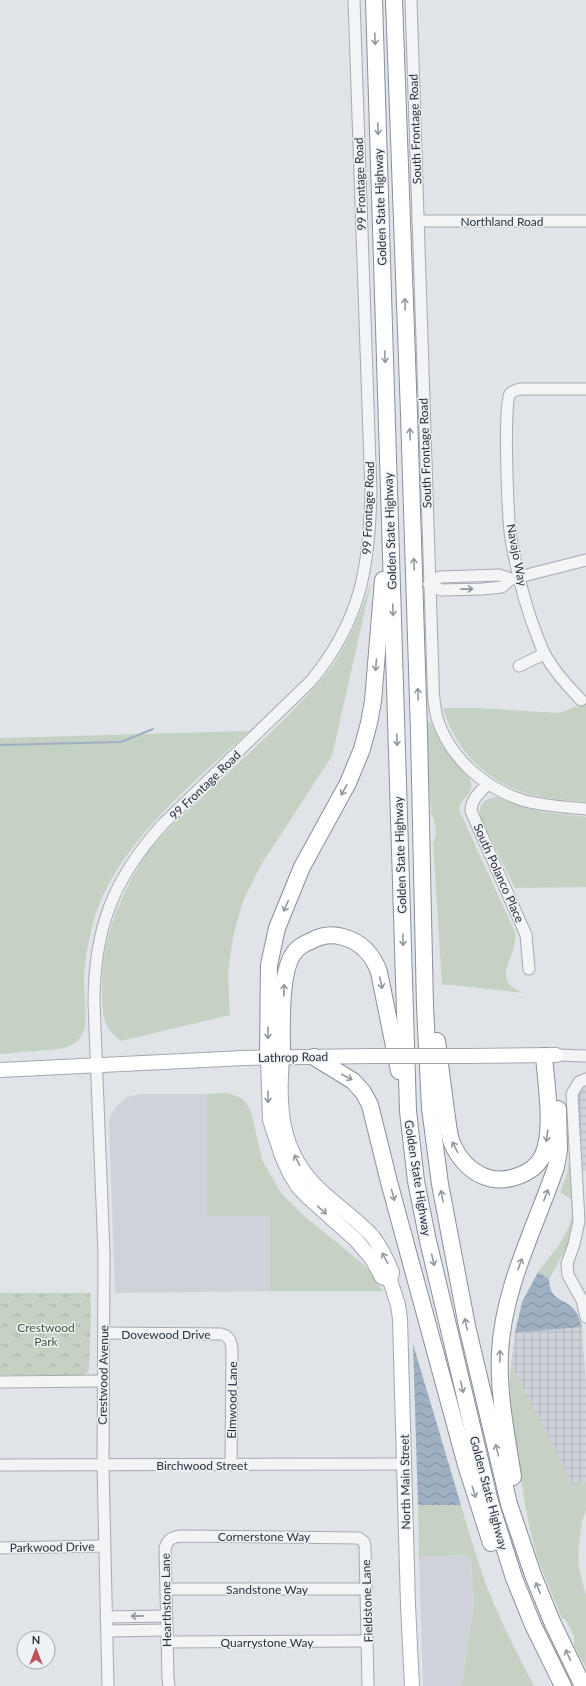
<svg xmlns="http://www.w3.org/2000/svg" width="586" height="1686" font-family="Lato,sans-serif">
<defs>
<pattern id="industrial-grid" width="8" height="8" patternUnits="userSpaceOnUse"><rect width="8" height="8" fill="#cfd2d9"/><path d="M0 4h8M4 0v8" fill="none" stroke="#b2b5bb"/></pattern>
<pattern id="park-tufts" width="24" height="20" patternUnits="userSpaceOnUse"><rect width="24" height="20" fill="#c5d1c2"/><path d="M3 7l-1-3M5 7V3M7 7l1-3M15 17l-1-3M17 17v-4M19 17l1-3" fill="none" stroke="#a9b4a8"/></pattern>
<pattern id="water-waves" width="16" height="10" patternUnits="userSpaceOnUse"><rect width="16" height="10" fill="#9fafc4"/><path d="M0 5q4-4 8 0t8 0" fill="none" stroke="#828fa0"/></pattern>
</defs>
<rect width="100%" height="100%" fill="#e0e3e8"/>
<g fill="#cfd2d9">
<path d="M140,1094H207V1216H270V1291L115,1293L109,1119L116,1107L127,1097Z"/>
<path d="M470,1555L474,1604L462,1686H423L419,1557Z"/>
</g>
<g fill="url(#industrial-grid)">
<path d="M586,1085V1171H581L577,1101L581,1088Z"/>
<path d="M582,1327L586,1385V1482L573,1486L511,1364L515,1333Z"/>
</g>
<g fill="#c5d1c2">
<path d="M371,583L332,756L261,865L243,901L233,937L228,973L230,1015L121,1041C99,1024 103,1010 102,984C102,944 116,905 137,870C140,864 144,858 148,852C163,833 181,817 199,800C240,761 284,723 322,679C346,651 359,617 371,583Z"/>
<path d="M586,703V802C566,800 544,799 525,793C483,779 456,750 443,708H476L559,713Z"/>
<path d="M425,722H431L442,746L470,778C476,794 461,796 459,810L515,932C519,956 487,981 524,993L454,985H442L433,843C438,835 436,821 431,814Z"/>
<path d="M249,731C193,784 120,840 95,916C89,935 86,955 84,975C83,992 89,1018 83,1033C78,1043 70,1047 59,1049L0,1054V738Z"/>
<path d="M497,797C527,812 553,813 586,817V887L515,888L480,817C478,805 484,798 497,797Z"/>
<path d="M228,1093L243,1099L251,1111L262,1160L281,1193L303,1215L362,1263L372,1273L383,1291H270V1216H207V1094Z"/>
<path d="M570,1156L573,1226L566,1249L549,1279L538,1272C549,1258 570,1234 572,1215C572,1210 571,1204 571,1199L560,1192L567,1174Z"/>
<path d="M511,1364L573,1486L586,1482V1510L582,1521L578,1551L579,1568L586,1596V1668L574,1646V1636L565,1619H562C555,1600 546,1581 539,1562C527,1526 522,1486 517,1449C512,1420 508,1393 511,1364Z"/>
<path d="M418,1505H461C471,1538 480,1572 494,1604C506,1632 520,1659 534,1686H462L474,1604L471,1561L470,1555L419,1557Z"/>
</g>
<path fill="url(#park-tufts)" d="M0,1293H90L91,1307L89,1369L87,1373L83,1375H0Z"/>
<g fill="url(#water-waves)">
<path d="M538,1272L549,1279C550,1301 562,1297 574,1309C578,1314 580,1321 582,1327L515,1333L522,1302Z"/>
<path d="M413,1344L461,1505H418Z"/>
</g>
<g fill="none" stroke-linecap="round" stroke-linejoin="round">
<path stroke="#9fafc4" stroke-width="2" d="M0,745L121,742L153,729"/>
<defs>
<g id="minor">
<path d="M411,0L433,678C433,691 434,706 437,718C450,758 483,787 522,800C542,806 565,807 586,809"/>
<path d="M418,221H586"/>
<path d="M429,584L440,577L499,575L511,579L586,560"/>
<path d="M429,584L441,590L483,589L502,587L511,579"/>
<path d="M519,666L544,654"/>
<path d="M581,700C565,683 547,664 539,641C526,609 517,573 511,539C508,522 503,404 510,394C512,391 517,390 520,389H586"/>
<path d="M488,784C480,792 471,799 471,811L526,935L529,969"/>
<path d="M556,1055L586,1056"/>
<path d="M586,1079L579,1082L572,1094L579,1221L574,1244L567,1264L568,1275L582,1300L586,1317"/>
<path d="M104,1333L221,1334C230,1336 231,1342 232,1349L231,1465"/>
<path d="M0,1382L102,1381"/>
<path d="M0,1465L404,1464"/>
<path d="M0,1548L104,1546"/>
<path d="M167,1589H366"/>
<path d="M106,1617L167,1616"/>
<path d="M107,1631L167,1630"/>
<path d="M167,1642L368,1641"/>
<path d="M108,1686L103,1465L104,1253L94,1003C94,929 113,879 163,824L311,681C361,620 369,569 371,493L354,0"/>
<path d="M169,1686L168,1678L165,1548C168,1539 172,1537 181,1536L359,1538L364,1542L365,1546L368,1686"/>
</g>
<g id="major">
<path d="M468,1056L556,1055"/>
<path d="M282,1057C278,1107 280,1151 318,1188C335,1205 357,1219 373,1237C381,1247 387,1260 392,1272L390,1280L398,1305L400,1319L408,1605L412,1686"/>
<path d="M268,1058L270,1120L282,1156L290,1174L299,1188L309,1198L356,1240L372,1259L382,1277L390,1280"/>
<path d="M0,1070L244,1058L371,1056"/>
</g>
<g id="highway">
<path d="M374,0L408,1111L416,1181L428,1241L490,1502L514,1578L533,1625L563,1686"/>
<path d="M394,0L409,414L419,733L425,1006L430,1108L440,1184L467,1326L509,1504L533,1575L553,1624L583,1686"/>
<path d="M437,1041C440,1064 443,1088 446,1111C448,1121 448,1133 452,1143C458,1157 469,1170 483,1176C503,1185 534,1175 543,1155C554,1130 546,1083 544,1056"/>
<path d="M282,1057C282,1032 279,972 294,953C297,948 305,943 311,941C321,935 333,934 343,937C361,942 373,955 379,972L399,1071"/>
<path d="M314,1057L353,1081L363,1092L370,1105L389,1182L466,1465L491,1543"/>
<path d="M268,1058L269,965L277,928L302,867L348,783L362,749L369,723L373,701L383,580"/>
<path d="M513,1477C507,1437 498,1395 500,1353C503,1288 535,1228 556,1167L559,1150L558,1109"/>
</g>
</defs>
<use href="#minor" stroke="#a6aab1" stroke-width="13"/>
<use href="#major" stroke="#a1a7b2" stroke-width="16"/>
<use href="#highway" stroke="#89909d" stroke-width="18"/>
<use href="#minor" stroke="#f2f4f6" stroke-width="11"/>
<use href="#major" stroke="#fff" stroke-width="14"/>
<use href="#highway" stroke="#fff" stroke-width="16"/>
<defs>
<path id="major-bridge" d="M371,1056H468"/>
</defs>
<use href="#major-bridge" stroke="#a1a7b2" stroke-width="16" stroke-linecap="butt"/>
<use href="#major-bridge" stroke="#fff" stroke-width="14"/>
</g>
<defs><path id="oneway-shaft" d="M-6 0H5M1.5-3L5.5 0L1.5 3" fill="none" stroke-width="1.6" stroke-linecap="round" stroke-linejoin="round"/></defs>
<g stroke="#94989e">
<use href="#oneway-shaft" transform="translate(375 39) rotate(88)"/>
<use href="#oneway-shaft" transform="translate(378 129) rotate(88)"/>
<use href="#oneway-shaft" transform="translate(405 304) rotate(-92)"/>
<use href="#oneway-shaft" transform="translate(385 357) rotate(88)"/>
<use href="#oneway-shaft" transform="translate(410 434) rotate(-92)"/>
<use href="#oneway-shaft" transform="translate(414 564) rotate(-92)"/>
<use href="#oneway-shaft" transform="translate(393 610) rotate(88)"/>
<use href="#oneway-shaft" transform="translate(376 665) rotate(95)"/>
<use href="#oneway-shaft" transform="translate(418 694) rotate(-92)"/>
<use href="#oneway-shaft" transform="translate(397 740) rotate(88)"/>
<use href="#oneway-shaft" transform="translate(344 790) rotate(119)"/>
<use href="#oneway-shaft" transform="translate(286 906) rotate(113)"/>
<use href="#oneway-shaft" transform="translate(403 940) rotate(88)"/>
<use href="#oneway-shaft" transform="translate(381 983) rotate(78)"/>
<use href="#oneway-shaft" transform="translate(284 990) rotate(-88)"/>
<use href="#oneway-shaft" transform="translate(268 1033) rotate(91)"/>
<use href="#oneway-shaft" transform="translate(347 1077) rotate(27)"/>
<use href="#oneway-shaft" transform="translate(268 1097) rotate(89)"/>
<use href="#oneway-shaft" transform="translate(547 1136) rotate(97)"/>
<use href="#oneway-shaft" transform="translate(455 1147) rotate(-117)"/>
<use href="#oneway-shaft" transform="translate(297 1160) rotate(-118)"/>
<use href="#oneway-shaft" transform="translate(393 1195) rotate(75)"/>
<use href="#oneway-shaft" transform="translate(546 1195) rotate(-69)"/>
<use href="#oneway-shaft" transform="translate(442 1196) rotate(-100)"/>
<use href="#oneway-shaft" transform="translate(322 1210) rotate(41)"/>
<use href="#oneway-shaft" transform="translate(385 1258) rotate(-117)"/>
<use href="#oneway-shaft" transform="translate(433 1260) rotate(77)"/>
<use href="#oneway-shaft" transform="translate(520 1264) rotate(-70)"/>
<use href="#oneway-shaft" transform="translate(466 1324) rotate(-102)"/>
<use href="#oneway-shaft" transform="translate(500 1356) rotate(-88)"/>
<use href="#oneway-shaft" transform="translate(462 1387) rotate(77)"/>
<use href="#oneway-shaft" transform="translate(497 1450) rotate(-104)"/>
<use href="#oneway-shaft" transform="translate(474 1492) rotate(73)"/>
<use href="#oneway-shaft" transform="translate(538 1588) rotate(-112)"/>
<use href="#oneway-shaft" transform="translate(568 1655) rotate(-115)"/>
</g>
<g stroke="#8e929a">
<use href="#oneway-shaft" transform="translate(467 589) rotate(-1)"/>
<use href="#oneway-shaft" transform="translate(137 1616) rotate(179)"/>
</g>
<g text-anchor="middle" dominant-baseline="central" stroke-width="3" stroke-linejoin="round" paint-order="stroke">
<g font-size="12" fill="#2a303d" stroke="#eff2f5">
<text transform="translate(415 129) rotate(-92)">South Frontage Road</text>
<text transform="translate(360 184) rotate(-92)">99 Frontage Road</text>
<text transform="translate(380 207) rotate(-92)">Golden State Highway</text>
<text x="502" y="221">Northland Road</text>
<text transform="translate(425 453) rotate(-92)">South Frontage Road</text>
<text transform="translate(368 508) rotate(-88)">99 Frontage Road</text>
<text transform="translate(390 531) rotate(-92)">Golden State Highway</text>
<text transform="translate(517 555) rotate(79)">Navajo Way</text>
<text transform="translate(205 785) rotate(-44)">99 Frontage Road</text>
<text transform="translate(400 855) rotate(-92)">Golden State Highway</text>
<text transform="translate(499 873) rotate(66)">South Polanco Place</text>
<text transform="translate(293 1057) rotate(-1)">Lathrop Road</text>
<text transform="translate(418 1178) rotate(81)">Golden State Highway</text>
<text x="166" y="1334">Dovewood Drive</text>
<text transform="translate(103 1375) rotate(-89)">Crestwood Avenue</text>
<text transform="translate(232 1400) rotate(-89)">Elmwood Lane</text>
<text x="202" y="1465">Birchwood Street</text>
<text transform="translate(405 1482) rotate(-91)">North Main Street</text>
<text transform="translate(489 1493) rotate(75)">Golden State Highway</text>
<text x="264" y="1536">Cornerstone Way</text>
<text transform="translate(52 1547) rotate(-1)">Parkwood Drive</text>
<text x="267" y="1589">Sandstone Way</text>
<text transform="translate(166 1600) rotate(-91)">Hearthstone Lane</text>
<text transform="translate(367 1601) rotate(-92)">Fieldstone Lane</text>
<text x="267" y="1642">Quarrystone Way</text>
</g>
<g font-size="12" fill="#3d5739" stroke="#eff2f5">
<text x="46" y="1327">Crestwood<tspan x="46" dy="14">Park</tspan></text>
</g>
</g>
<g transform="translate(36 1650)"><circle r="19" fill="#eff2f5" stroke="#a0a4ab"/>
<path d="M0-3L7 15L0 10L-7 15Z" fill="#c0525c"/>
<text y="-6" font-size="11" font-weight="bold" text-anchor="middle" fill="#2a303d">N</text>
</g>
</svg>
